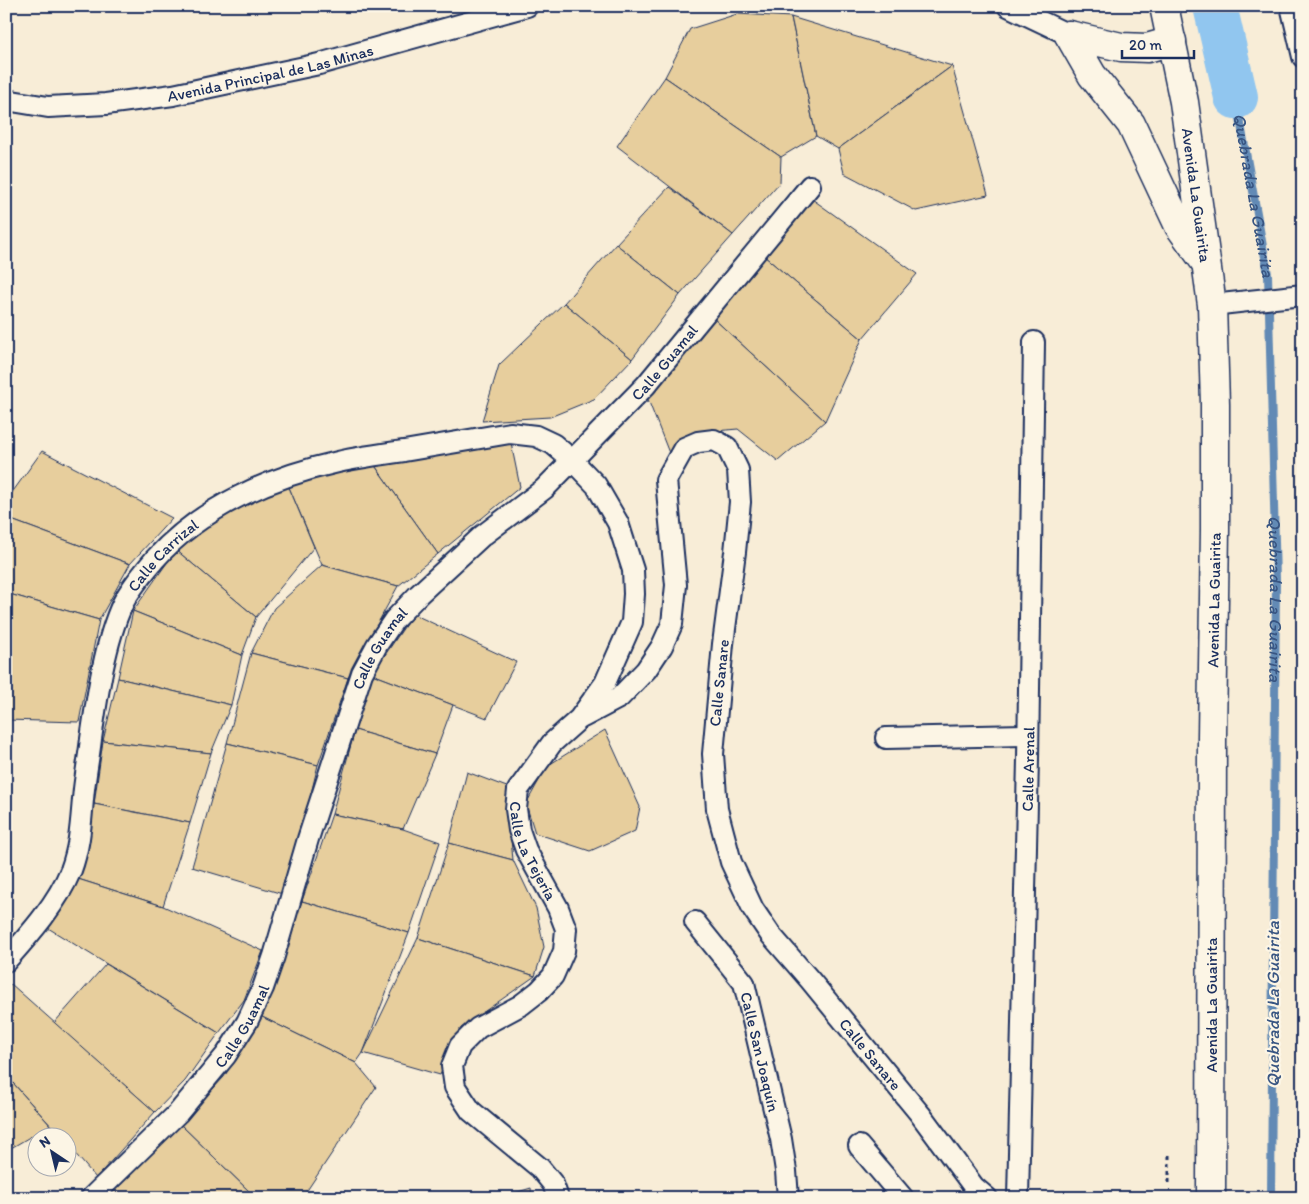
<svg xmlns="http://www.w3.org/2000/svg" width="1309" height="1204" font-family="Itim,sans-serif">
<rect width="100%" height="100%" fill="#f8edd7"/>
<filter id="ink" filterUnits="userSpaceOnUse"><feTurbulence type="fractalNoise" baseFrequency=".02" numOctaves="2"/><feDisplacementMap in="SourceGraphic" scale="10" xChannelSelector="R" yChannelSelector="G"/><feConvolveMatrix kernelMatrix="1 2 1 2 8 2 1 2 1" color-interpolation-filters="sRGB"/></filter>
<g filter="url(#ink)">
<g fill="none" stroke-linecap="round" stroke-linejoin="round">
<path stroke="#628ab5" stroke-width="8" id="s1" d="M1236,97L1268,274L1276,580L1271,1198"/>
<path stroke="#91c6ef" stroke-width="44" d="M1215,6L1236,97"/>
</g>
<g fill="#e7ce9d" stroke="#1b2f5e">
<path d="M737,14L791,17L816,136L781,157L665,77L690,29Z"/>
<path d="M791,17L952,66L838,149L816,136Z"/>
<path d="M952,66L988,195L916,211L844,173L838,149Z"/>
<path d="M665,77L781,157L780,182L733,235L617,146Z"/>
<path d="M669,187L733,235L680,295L616,244Z"/>
<path d="M812,199L917,274L862,339L764,256Z"/>
<path d="M616,244L680,295L632,359L564,303Z"/>
<path d="M764,256L862,339L825,421L713,318Z"/>
<path d="M564,303L632,359L594,399L550,417L482,421L499,365Z"/>
<path d="M713,318L825,421L778,461L738,429L715,431L669,453L647,397Z"/>
<path d="M511,443L520,487L438,554L373,463Z"/>
<path d="M42,451L172,518L130,564L6,518V501Z"/>
<path d="M373,463L438,554L398,586L322,565L288,485Z"/>
<path d="M288,485L314,547L256,617L176,550L231,508Z"/>
<path d="M6,518L130,564L99,620L6,593Z"/>
<path d="M176,550L256,617L242,655L133,611Z"/>
<path d="M322,565L398,586L348,678L251,653L274,608Z"/>
<path d="M6,593L99,620L79,722L6,720Z"/>
<path d="M133,611L242,655L231,705L118,678Z"/>
<path d="M413,614L516,662L487,718L372,674Z"/>
<path d="M251,653L348,678L318,765L227,743Z"/>
<path d="M372,674L453,705L435,754L355,730Z"/>
<path d="M118,678L231,705L211,753L103,741Z"/>
<path d="M355,730L435,754L403,829L332,814Z"/>
<path d="M605,730L640,807L635,831L590,851L535,833L526,804L547,766Z"/>
<path d="M103,741L211,753L190,823L94,804Z"/>
<path d="M227,743L318,765L286,895L192,867Z"/>
<path d="M467,772L512,789L509,819L513,860L449,843Z"/>
<path d="M94,804L190,823L163,906L78,879Z"/>
<path d="M332,814L403,829L440,842L409,933L302,901Z"/>
<path d="M449,843L513,860L536,908L544,947L535,976L418,938Z"/>
<path d="M78,879L163,906L263,951L244,1000L219,1033L48,928Z"/>
<path d="M302,901L409,933L363,1053L356,1063L260,1016Z"/>
<path d="M418,938L535,976L461,1028L440,1075L363,1053Z"/>
<path d="M106,964L219,1033L185,1081L155,1112L54,1023Z"/>
<path d="M11,984L155,1112L96,1178L68,1145V1136H60L6,1075V989Z"/>
<path d="M260,1016L356,1063L376,1087L302,1198H256L180,1124L224,1077Z"/>
<path d="M6,1075L50,1125L6,1151Z"/>
<path d="M180,1124L256,1198H114L108,1191Z"/>
<path d="M531,1188L532,1198H498Z"/>
</g>
<g fill="none" stroke-linecap="round" stroke-linejoin="round">
<defs>
<g id="street">
<path d="M1008,6L1069,35"/>
<path d="M1291,6L1303,57"/>
<path id="s2" d="M6,100L48,107L106,104L173,95L319,64L527,6"/>
<path d="M1212,305L1303,295"/>
<path id="s3" d="M583,717L619,698L646,670L662,646L672,624L676,585L666,480L684,448L698,442L714,440L727,447L738,470L740,502L735,552L723,644L713,754L717,809L731,862L753,909L770,934L810,980L920,1114L974,1187L987,1198"/>
<path d="M886,738L1027,735"/>
<path id="s4" d="M695,922L744,983L781,1139L786,1171L788,1198"/>
<path id="s5" d="M6,961C30,934 57,904 71,870C81,843 81,817 84,789C86,772 89,756 91,739C97,697 105,641 123,603C131,587 144,572 155,559C202,507 270,477 338,462C360,457 382,454 404,451C439,445 475,439 510,433L536,436L553,444L572,460L596,485L618,523L633,570L634,594L632,622L605,683L579,719L552,743L518,790L516,809L519,830L526,850L558,908L566,929L564,951L553,976L539,991L521,1005L478,1028L460,1046L452,1066L455,1087L471,1111L540,1168L553,1184L558,1198"/>
<path d="M859,1146L903,1198"/>
<path id="s6" d="M91,1198L178,1113L226,1055L247,1022L263,988L274,956L308,839L362,673L377,645L394,620L419,594L482,536L544,489L646,385L810,186"/>
<path id="s7" d="M1018,1198L1028,759L1034,342"/>
</g>
<g id="secondary">
<path id="s8" d="M1164,6L1184,102L1212,305L1215,404V529L1212,736L1211,1198"/>
<path d="M1069,35L1092,75L1131,124L1179,226L1205,262"/>
<path d="M1069,35L1121,47L1147,48L1172,41"/>
</g>
</defs>
<use href="#street" stroke="#1b2f5e" stroke-width="24"/>
<use href="#secondary" stroke="#1b2f5e" stroke-width="31"/>
<path stroke="#1b2f5e" stroke-width="3" stroke-dasharray="4 4" stroke-linecap="butt" d="M1169,1155V1186"/>
<use href="#street" stroke="#fcf5e5" stroke-width="20"/>
<use href="#secondary" stroke="#fcf5e5" stroke-width="28"/>
</g>
</g>
<g text-anchor="middle" dominant-baseline="central" stroke-width="4.5" stroke-linejoin="round" paint-order="stroke">
<g font-size="16" fill="#1b2f5e" stroke="#fcf5e5">
<text stroke="none"><textPath href="#s2" startOffset="268">Avenida Principal de Las Minas</textPath></text>
<text stroke="none"><textPath href="#s8" startOffset="192">Avenida La Guairita</textPath></text>
<text stroke="none"><textPath href="#s6" startOffset="1040">Calle Guamal</textPath></text>
<text stroke="none"><textPath href="#s5" startOffset="448">Calle Carrizal</textPath></text>
<text transform="translate(1214 600) rotate(-89)">Avenida La Guairita</text>
<text stroke="none"><textPath href="#s6" startOffset="634">Calle Guamal</textPath></text>
<text transform="translate(719 683) rotate(-84)">Calle Sanare</text>
<text stroke="none"><textPath href="#s7" startOffset="429">Calle Arenal</textPath></text>
<text stroke="none"><textPath href="#s5" startOffset="1344">Calle La Tejería</textPath></text>
<text transform="translate(1211 1005) rotate(-90)">Avenida La Guairita</text>
<text stroke="none"><textPath href="#s6" startOffset="230">Calle Guamal</textPath></text>
<text stroke="none"><textPath href="#s4" startOffset="149">Calle San Joaquín</textPath></text>
<text stroke="none"><textPath href="#s3" startOffset="1020">Calle Sanare</textPath></text>
</g>
<g font-size="18" font-style="italic" fill="#385582" stroke="#fcf5e5">
<text stroke="none"><textPath href="#s1" startOffset="100">Quebrada La Guairita</textPath></text>
<text stroke="none"><textPath href="#s1" startOffset="505">Quebrada La Guairita</textPath></text>
<text transform="translate(1273 1004) rotate(-90)">Quebrada La Guairita</text>
</g>
</g>
<rect width="1309" height="1204" fill="none" stroke="#fcf5e5" stroke-width="25"/>
<rect x="12" y="12" width="1284" height="1179" fill="none" stroke="#1b2f5e" stroke-width="2" filter="url(#ink)"/>
<g transform="translate(52 1152) rotate(325)"><circle r="24" fill="#fcf5e5" stroke="#a2a6af"/>
<path d="M0-4L9 19L0 12L-9 19Z" fill="#1b2f5e"/>
<text y="-8" font-size="14" font-weight="bold" text-anchor="middle" fill="#1b2f5e">N</text>
</g>
<path d="M1122 50v8h72v-8" fill="none" stroke="#1b2f5e" stroke-width="2.5"/>
<text x="1129" y="50" font-size="15" fill="#1b2f5e" stroke="#fcf5e5" stroke-width="4" paint-order="stroke">20 m</text>
</svg>
